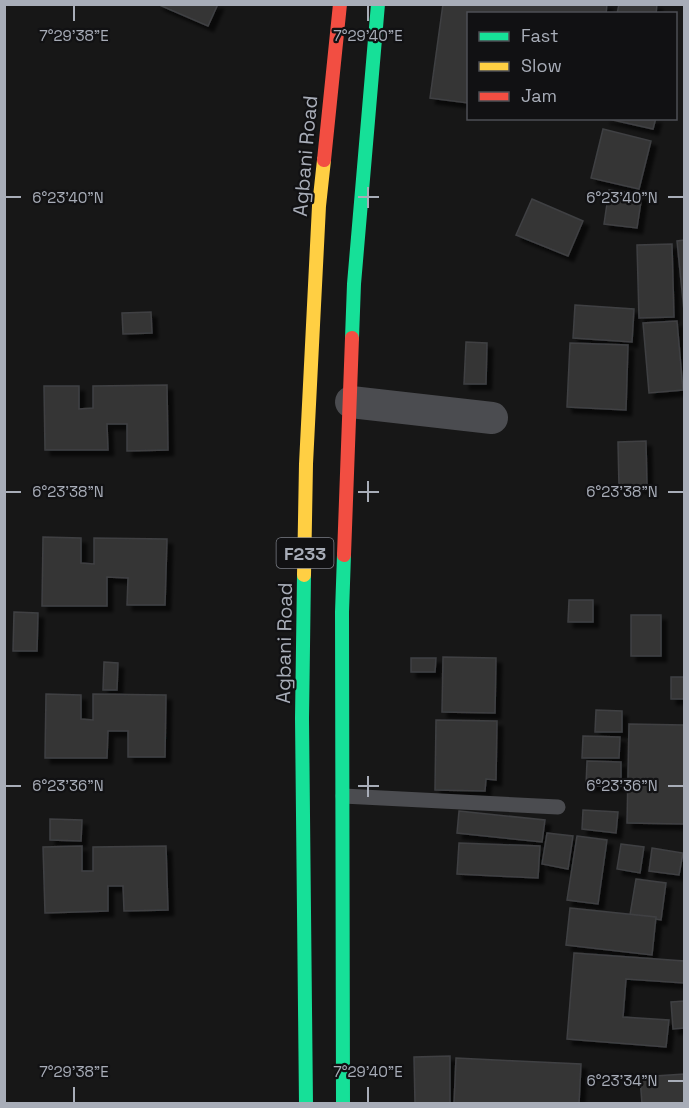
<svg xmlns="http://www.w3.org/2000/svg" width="689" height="1108" font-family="'Space Grotesk',sans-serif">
<defs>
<filter id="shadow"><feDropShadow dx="5.5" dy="5.5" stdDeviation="1.5" flood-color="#0009"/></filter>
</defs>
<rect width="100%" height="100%" fill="#171717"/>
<g fill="#353536" stroke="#3f4043" stroke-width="1.5" filter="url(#shadow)">
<path d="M157,4H218L208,26Z"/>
<path d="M443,4H607L606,14H468V103L430,98Z"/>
<path d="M619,4H657L656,14H617Z"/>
<path d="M604,118H656L653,129Z"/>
<path d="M603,129L651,141L639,189L591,178Z"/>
<path d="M609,190L642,195L637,228L604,224Z"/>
<path d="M532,199L583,221L568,256L516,235Z"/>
<path d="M684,240V311L677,241Z"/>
<path d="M672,244L674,317L639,318L637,245Z"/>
<path d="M575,305L634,309L632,342L573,338Z"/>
<path d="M151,312L152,333L123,334L122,313Z"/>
<path d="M677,321L683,390L649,393L643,323Z"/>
<path d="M466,342L487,343L486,384H464Z"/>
<path d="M570,343L628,345L626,410L567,407Z"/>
<path d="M167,385L168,450L127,451V424H107L108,450H45L44,386H79V409L93,408V386Z"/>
<path d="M646,441L647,487L619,488L618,442Z"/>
<path d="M43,537L81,538V563L94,564V538L167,539L165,605H127L128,578L107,577V606H42Z"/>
<path d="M569,600H593V622H568Z"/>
<path d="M14,612L38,613L37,651H13Z"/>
<rect x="631" y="615" width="30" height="41"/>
<path d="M443,657L496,658L495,713L442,712Z"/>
<path d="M411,658H436L435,672H411Z"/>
<path d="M104,662L118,663L117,690H103Z"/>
<rect x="671" y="677" width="13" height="22"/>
<path d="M46,694L81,695V719L93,720V694L166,695L165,757H128V731H108L107,758H45Z"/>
<path d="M596,710L622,711V732H595Z"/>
<path d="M436,720L497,721L496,780L486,779L485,791L435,790Z"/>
<path d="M629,724L684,725V824L627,823Z"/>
<path d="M583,736L620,737L619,758H582Z"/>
<path d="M587,761L621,762V786H586Z"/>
<path d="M583,810L618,812L616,833L582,829Z"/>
<path d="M459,811L545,820L542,842L457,833Z"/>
<path d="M50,819L82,820L81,841L50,840Z"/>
<path d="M547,833L573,836L568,869L542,864Z"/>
<path d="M577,836L607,840L598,904L567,900Z"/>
<path d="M459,843L540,846L538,878L457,874Z"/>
<path d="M621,844L644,847L640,873L617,869Z"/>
<path d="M82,846V871H93V847L166,846L168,910L124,911L123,886H108V911L45,913L43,847Z"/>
<path d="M652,848L683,853L679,875L649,871Z"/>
<path d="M636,879L666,883L661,920L630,915Z"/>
<path d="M570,908L656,917L652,955L566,945Z"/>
<path d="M574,953L684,961V983L626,979L623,1017L669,1020L666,1047L567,1039Z"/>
<path d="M684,1001V1028L673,1029L671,1002Z"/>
<path d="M450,1056V1104H415L414,1057Z"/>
<path d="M456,1058L581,1064L579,1104H454Z"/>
<path d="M684,1074V1104H642L640,1077Z"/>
</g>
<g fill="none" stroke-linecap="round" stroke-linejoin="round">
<path stroke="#4b4c50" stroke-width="15" d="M343,796L558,807"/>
<path stroke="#4b4c50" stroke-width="32" d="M351,402L492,418"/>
<g stroke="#16e098" stroke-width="14">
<path d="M352,338L354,284L378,4"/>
<path d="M304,575L302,718L306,1104"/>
<path d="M343,1104L342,612L344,555"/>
</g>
<path stroke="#ffcf43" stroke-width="14" d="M304,575L306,464L319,206L324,160"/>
<g stroke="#f24e42" stroke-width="14">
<path d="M324,160L340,4"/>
<path d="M344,555L352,338"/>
</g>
</g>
<path fill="none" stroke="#a8adb8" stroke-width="2" d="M74,6V21M368,6V21M368,187V208M6,197H21M358,197H379M668,197H683M368,481V502M6,492H21M358,492H379M668,492H683M368,776V797M6,786H21M358,786H379M668,786H683M668,1081H683M74,1087V1102M368,1087V1102"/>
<g text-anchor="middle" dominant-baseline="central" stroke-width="4.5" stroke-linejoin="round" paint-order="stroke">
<rect fill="#111113" stroke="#7b7e86" stroke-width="1.5" x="276.5" y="538" width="57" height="30" rx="4.5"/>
<g font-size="18" font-weight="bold" fill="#a8adb8">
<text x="305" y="553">F233</text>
</g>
<g font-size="20" fill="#a8adb8" stroke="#111113">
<text transform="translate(305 156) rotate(-85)">Agbani Road</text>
<text transform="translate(284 643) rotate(-89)">Agbani Road</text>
</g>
</g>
<g font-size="15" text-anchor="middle" fill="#a8adb8" stroke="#111113" stroke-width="4.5" stroke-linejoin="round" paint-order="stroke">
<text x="74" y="41">7°29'38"E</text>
<text x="368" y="41">7°29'40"E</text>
<text x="68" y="203">6°23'40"N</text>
<text x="622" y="203">6°23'40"N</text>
<text x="68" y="497">6°23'38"N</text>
<text x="622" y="497">6°23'38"N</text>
<text x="68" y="791">6°23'36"N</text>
<text x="622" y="791">6°23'36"N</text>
<text x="74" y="1077">7°29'38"E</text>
<text x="368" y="1077">7°29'40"E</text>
<text x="622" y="1086">6°23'34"N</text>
</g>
<rect width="689" height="1108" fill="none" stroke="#a8adb8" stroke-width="12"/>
<rect x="467" y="12" width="210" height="108" fill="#111113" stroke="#4d4f55" stroke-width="1.5"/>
<rect x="479" y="32" width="30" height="9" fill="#16e098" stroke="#4d4f55" stroke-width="1.5"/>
<text x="521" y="42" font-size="18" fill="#a8adb8">Fast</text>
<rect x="479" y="62" width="30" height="9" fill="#ffcf43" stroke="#4d4f55" stroke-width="1.5"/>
<text x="521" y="72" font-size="18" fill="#a8adb8">Slow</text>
<rect x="479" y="92" width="30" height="9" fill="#f24e42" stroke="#4d4f55" stroke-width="1.5"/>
<text x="521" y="102" font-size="18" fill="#a8adb8">Jam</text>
</svg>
